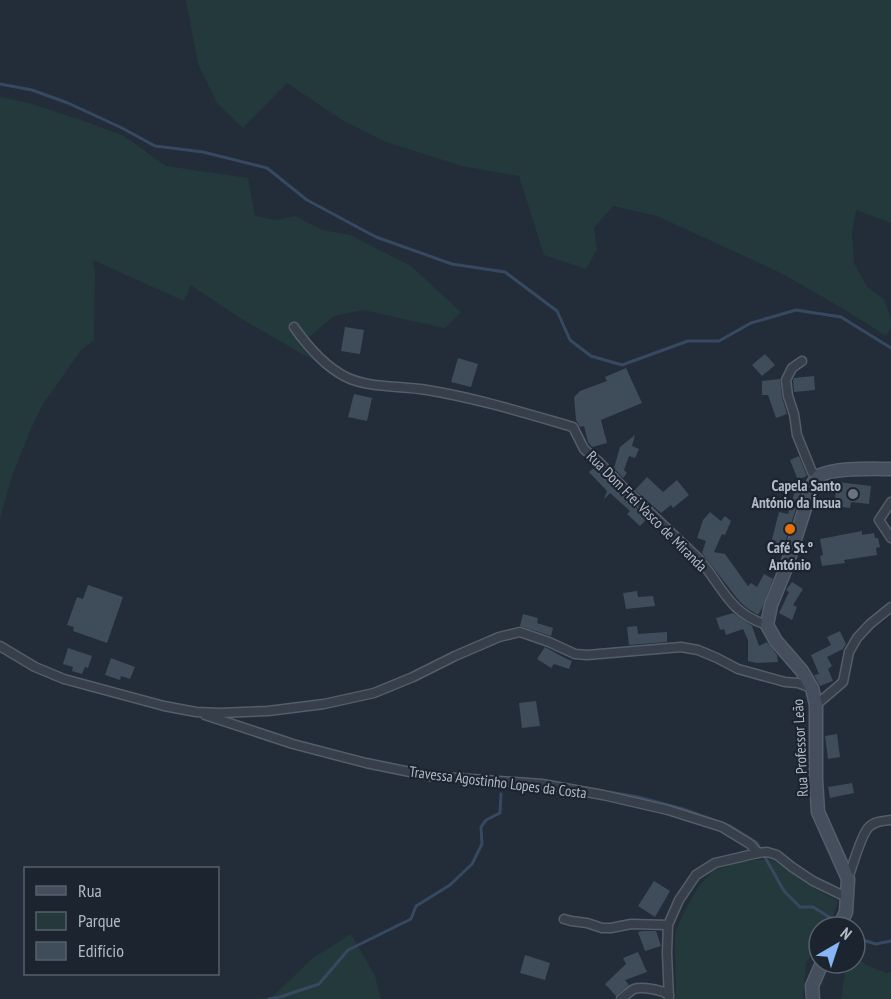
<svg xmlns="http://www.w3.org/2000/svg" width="891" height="999" font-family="'PT Sans Narrow',sans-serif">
<rect width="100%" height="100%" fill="#232d3a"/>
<g fill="#24393b">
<path d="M186,0H891V223L856,210L852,233L854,263L867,287L884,299L891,318V328L886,336L842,308L781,273L657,216L613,206L594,228L597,250L586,269L544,255L519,176L462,166L386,142L342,120L287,83L243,128L217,103L198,64Z"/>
<path d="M0,97L29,103L81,120L124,136L166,166L248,178L255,216L277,220L295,216L322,230L350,235L411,266L461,312L445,328L363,310L334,316L300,345L311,359L240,318L191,285L184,301L93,260L95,274L94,340L81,350L43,404L29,433L10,482L0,519Z"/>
<path d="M757,860H773L817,890L838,901L830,927H819V942L806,963L803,999H676L675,933L685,910L699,886L712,872L735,862Z"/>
<path d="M351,934L375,976L381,999H257L272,997L313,958Z"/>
<path d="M855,956L866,965L887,973L891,972V999H841L845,972L849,963H855Z"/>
</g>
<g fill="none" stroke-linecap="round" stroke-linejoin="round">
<g stroke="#364961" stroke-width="3">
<path d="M0,84L32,90L68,103L122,128L155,146L203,152L267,168L307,200L376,237L452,264L505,272L557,311L570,340L591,356L622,365L688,341H719L751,323L796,310L841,317L891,348"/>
<path d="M551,782L638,797L683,809L730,826L757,843L784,891L800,907H813L829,917L840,920"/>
<path d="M846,922L852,923L853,927"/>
<path d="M855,934L856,938L876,944L891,941"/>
<path d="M269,999L280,997L319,984L348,950L411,919L416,906L450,885L472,864L482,844L481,827L486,820L500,813L501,794"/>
</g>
</g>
<g fill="#3f4c59">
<path d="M345,327L364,330L360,354L341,351Z"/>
<path d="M765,354L775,365L762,376L752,365Z"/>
<path d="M458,358L478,364L471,387L451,382Z"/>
<path d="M626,368L642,403L601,420L607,443L592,447L588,442L584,426L580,427L576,420L574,397L580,391L607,381L605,377Z"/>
<path d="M814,376L815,390L794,392L793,381L794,378Z"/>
<path d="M780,379L782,397L787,414L776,418L768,395H762V381Z"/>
<path d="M354,394L372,398L367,421L348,417Z"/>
<path d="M635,435L632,446L639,449L635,458L629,456L624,470L627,473L623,478L614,468L620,447Z"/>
<path d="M799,456L807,476L798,480L790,460Z"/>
<path d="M595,467L647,519L640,526L627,514L630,511L610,493L604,499L607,491L589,472Z"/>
<path d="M647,477L663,492L677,480L689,495L673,508L671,505L661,513L635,490Z"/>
<path d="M837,482L871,486L869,504L851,502L850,508L834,506Z"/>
<path d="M796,488L802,490L784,546L771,543L779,512L788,514Z"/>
<path d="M710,512L721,521L725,516L731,521L725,535L722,534L714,552L725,554L748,586L751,583L757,587L764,574L773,579L762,608L758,615L747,608L739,601L702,553L706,541L697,538L703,520Z"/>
<path d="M862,531V535L874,533L875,538H878L880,547L876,548L877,555L844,560L845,563L822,566L820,556L823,555L820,539Z"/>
<path d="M792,582L803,589L793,605L797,607L792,620L779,613L789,592L786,590Z"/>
<path d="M88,585L123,597L107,643L73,631L74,627L67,625L77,597L83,599Z"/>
<path d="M637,591L638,597L653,596L655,606L626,609L623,593Z"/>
<path d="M733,613L752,626L759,646L767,642L777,655L778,662L757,663L748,661V640L743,629L726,635L724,629L720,630L716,618Z"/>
<path d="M523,614L538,618L537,623L553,628L551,636L520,626Z"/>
<path d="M637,626L638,634L667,632V642L629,645L627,627Z"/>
<path d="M840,631L846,644L843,649L827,657L832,666L828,669L833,681L820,686L814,675L819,674L811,655L831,645L827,637Z"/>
<path d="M545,647L563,657L572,661L569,669L554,664L551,668L537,659Z"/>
<path d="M68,648L92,656L88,668L85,667L82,674L72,671L73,667L63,664Z"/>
<path d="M111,658L135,667L130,679L121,676L120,680L105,675Z"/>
<path d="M536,701L540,726L522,728L519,703Z"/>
<path d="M837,734L840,757L828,759L825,736Z"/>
<path d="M852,783L854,793L830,798L828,787Z"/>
<path d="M654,881L670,891L655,917L638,906Z"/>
<path d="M642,931H656L661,946L645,951L638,932Z"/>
<path d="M638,952L647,972L625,980L629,985L616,996L605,984L626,964L623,958Z"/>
<path d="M525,955L550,963L545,980L520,973Z"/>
</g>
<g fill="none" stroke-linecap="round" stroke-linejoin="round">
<defs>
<g id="street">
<path d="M294,327C308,347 324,366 346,377C371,389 401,385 427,390C476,398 525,413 573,427L584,449L600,463L621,485L698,558C722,585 728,613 767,625"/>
<path d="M802,361L792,368L786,380L788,396L794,414L797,435L812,472L819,476"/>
<path d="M891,502L879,520L891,538"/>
<path d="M0,646L35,667L64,679L164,706L196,712L220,713L268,711L324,704L374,693L413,677L455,656L499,637L520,632L549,642L575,654L587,655L681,647L698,650L717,658L738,669L785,682L798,683L812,688"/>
<path d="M816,705L843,682L849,652L857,638L870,624L891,607"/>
<path d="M205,715L293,744L366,763L430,776L542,784L603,795L668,810L722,827L750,844L758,853"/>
<path d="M848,879C852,867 861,836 868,828C874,821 883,821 891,820"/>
<path d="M564,919L571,921L587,923L602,928H611L631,924L668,925"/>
<path d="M621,999C625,996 630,991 634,989C642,986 662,990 669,995"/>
<path d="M669,999L667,953L668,925L679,900L696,875L715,863L758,853L767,852L777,855L792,867L813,881L848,898"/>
</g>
<g id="secondary">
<path d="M839,927L846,912L848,879L818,812L816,780V705L812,688L802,671L776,641L767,625L771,605L786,568L813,483C814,482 818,477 819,476C834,467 874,469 891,469"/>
<path d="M813,999L812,986L822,963"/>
</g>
</defs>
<use href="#street" stroke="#545d68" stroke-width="11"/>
<use href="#secondary" stroke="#545d68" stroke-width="15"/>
<use href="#street" stroke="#363f4a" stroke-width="8"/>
<use href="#secondary" stroke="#444e5d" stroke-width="12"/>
</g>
<circle fill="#6b7280" stroke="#1b242f" stroke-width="2" cx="853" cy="494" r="6"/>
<circle fill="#e8710a" stroke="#1b242f" stroke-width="2" cx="790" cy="529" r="6"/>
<g text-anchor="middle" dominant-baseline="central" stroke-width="4.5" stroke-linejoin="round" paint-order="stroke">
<g font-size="15" font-weight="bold" fill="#b1bac6" stroke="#1b242f" text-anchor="end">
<text x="841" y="485">Capela Santo<tspan x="841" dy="17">António da Ínsua</tspan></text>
<text x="790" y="547" text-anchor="middle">Café St.º<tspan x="790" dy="17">António</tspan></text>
</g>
<g font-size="15" fill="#b1bac6" stroke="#1b242f">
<text transform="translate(647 511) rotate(45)">Rua Dom Frei Vasco de Miranda</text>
<text transform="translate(800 748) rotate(-93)">Rua Professor Leão</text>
<text transform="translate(498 782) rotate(7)">Travessa Agostinho Lopes da Costa</text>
</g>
</g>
<rect x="24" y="867" width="195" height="108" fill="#1b242f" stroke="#57606b" stroke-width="1.5"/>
<rect x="36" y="886" width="30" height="9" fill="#444e5d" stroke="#57606b" stroke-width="1.5"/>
<text x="78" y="897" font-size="18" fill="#b1bac6">Rua</text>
<rect x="36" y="912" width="30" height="18" fill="#24393b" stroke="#57606b" stroke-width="1.5"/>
<text x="78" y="927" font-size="18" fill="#b1bac6">Parque</text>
<rect x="36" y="942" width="30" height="18" fill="#3f4c59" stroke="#57606b" stroke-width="1.5"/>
<text x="78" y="957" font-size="18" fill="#b1bac6">Edifício</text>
<g transform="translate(837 945) rotate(39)"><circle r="28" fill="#1b242f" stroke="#57606b" stroke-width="1.5"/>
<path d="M0-4.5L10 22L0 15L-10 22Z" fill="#87b5f5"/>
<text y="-9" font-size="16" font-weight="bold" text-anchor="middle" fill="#b1bac6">N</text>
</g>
</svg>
